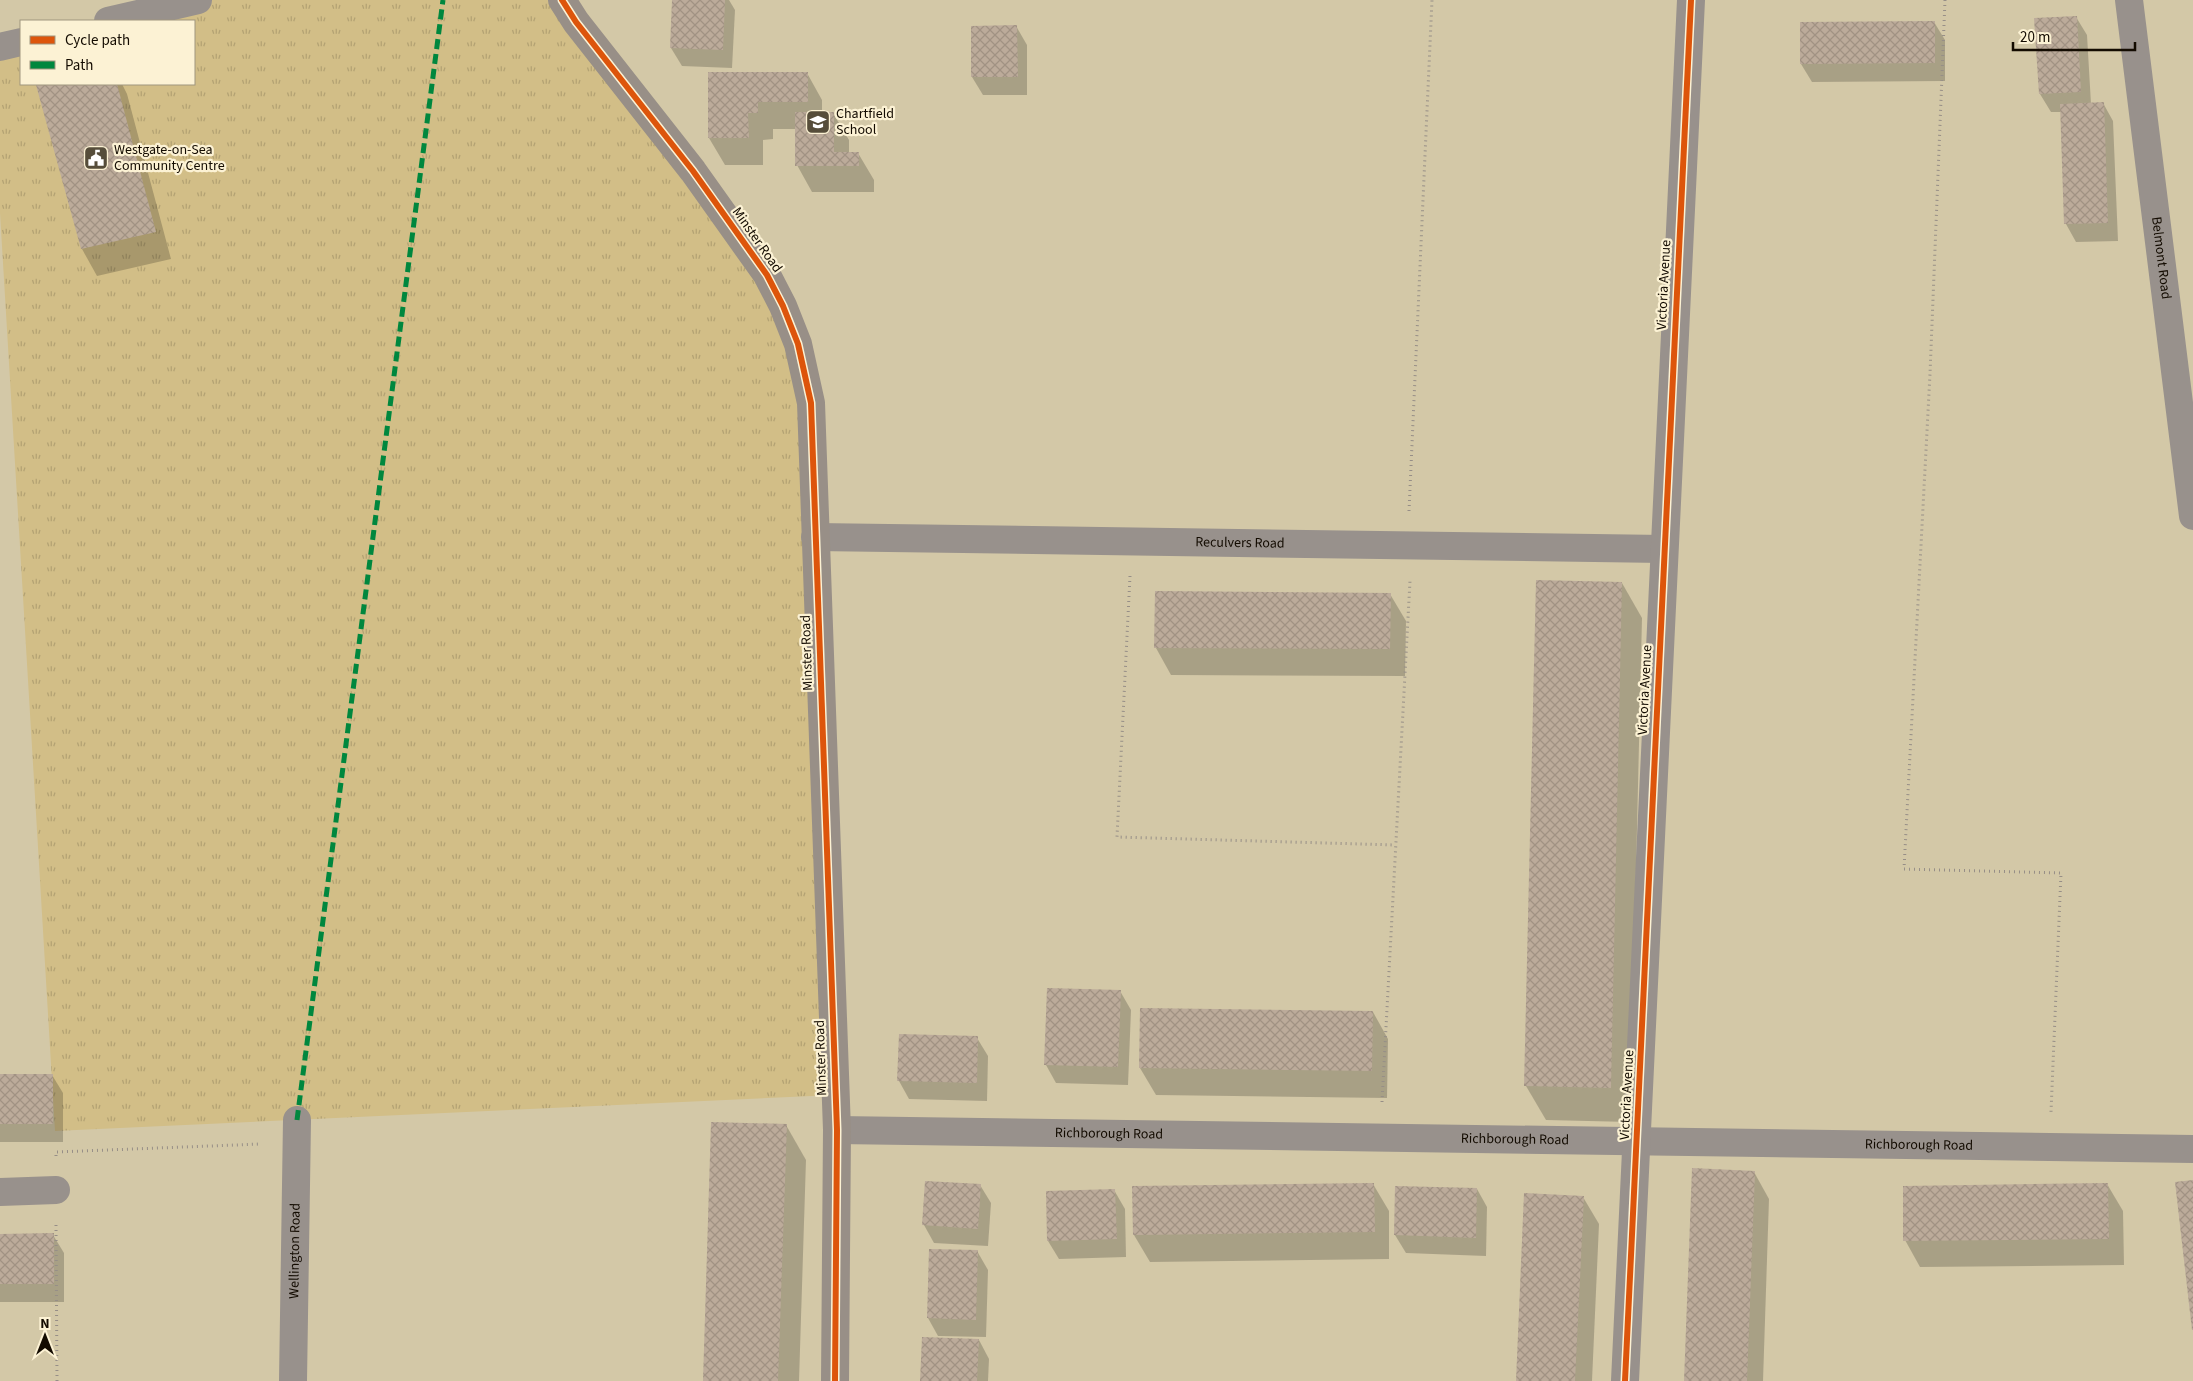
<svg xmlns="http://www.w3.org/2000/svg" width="2193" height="1381" font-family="'Source Sans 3',sans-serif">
<defs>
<pattern id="grass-tufts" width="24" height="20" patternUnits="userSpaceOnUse" patternTransform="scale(1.25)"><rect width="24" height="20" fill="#d2be87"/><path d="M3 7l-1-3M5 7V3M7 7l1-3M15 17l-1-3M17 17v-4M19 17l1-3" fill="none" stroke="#b3a273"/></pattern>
<pattern id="building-cross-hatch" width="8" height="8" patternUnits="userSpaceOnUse" patternTransform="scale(1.25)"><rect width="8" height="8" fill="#bcab9a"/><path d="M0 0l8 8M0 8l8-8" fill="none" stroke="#a19283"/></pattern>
</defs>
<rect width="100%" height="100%" fill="#d3c8a7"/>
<path fill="url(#grass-tufts)" d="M198,0H562L798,344L834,1095L55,1131L0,213V47L21,42V84H194V21H108Z"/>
<g fill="#0003">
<path d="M674,0H729L735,10L732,68L682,66L671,48Z"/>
<path d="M2076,17L2087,35L2091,104L2103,103L2113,121L2118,241L2076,242L2066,224L2062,112H2051L2040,94Z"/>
<path d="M1934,22L1945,40V81L1812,82L1801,64V24Z"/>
<path d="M1016,26L1027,45V95H983L972,77Z"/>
<path d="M709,73H807L822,100V113H833L849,140V153H858L874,180V192H812L797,165V129H773V139L763,140V165H725L709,138Z"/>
<path d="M45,84H122L127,94L171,259L97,276L82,249L37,86Z"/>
<path d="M1622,583L1642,618L1630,1122L1546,1120L1526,1086Z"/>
<path d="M1390,594L1406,621L1405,676L1171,675L1156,648Z"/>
<path d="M1120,991L1131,1010L1128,1085L1056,1083L1046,1065Z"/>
<path d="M1373,1012L1388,1039L1387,1098L1156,1095L1140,1068Z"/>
<path d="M977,1038L988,1056L987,1101L909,1099L899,1081Z"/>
<path d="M0,1075H52L63,1093V1142H0Z"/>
<path d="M786,1125L806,1160L799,1381H704Z"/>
<path d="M1754,1172L1769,1199L1763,1381H1685Z"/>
<path d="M1373,1184L1389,1211V1259L1150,1262L1134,1235Z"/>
<path d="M2107,1184L2123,1211L2124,1265L1920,1267L1905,1240Z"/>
<path d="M980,1185L991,1203L988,1246L934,1243L924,1225Z"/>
<path d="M1477,1189L1487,1207L1486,1256L1406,1253L1395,1235Z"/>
<path d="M1114,1190L1125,1209L1126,1257L1059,1259L1048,1241L1047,1192Z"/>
<path d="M1583,1197L1599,1224L1592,1381H1517Z"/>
<path d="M0,1235H53L64,1253V1302H0Z"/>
<path d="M977,1251L988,1270L986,1337L938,1336L928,1318Z"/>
<path d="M979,1340L989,1359L988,1381H921Z"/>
</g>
<g fill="url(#building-cross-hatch)">
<path d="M672,0H725L723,50L670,48Z"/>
<path d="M2077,16L2081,92L2039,94L2034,18Z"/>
<path d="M1935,21V63L1800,64V22Z"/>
<path d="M1017,25L1018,77H971V26Z"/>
<path d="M708,72H808V102H758V113H748L749,138H708Z"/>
<path d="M40,84H117L156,232L81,249L36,85Z"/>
<path d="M2104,102L2108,223L2064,224L2060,104Z"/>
<path d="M795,112H834V152H859V166H795Z"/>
<path d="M1536,580L1622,582L1611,1088L1524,1086Z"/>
<path d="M1155,591L1391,593L1390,649L1154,648Z"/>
<path d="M1047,988L1121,990L1118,1067L1044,1065Z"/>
<path d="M1140,1008L1373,1011L1372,1071L1139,1068Z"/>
<path d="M899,1034L978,1036L977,1083L897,1081Z"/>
<rect x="0" y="1074" width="53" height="50"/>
<path d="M711,1122L787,1124L778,1381H703Z"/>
<path d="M1692,1168L1755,1171L1747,1381H1684Z"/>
<path d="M2193,1180V1330H2192L2175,1182Z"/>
<path d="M925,1181L981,1184L978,1229L922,1225Z"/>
<path d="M1374,1183L1375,1232L1133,1235L1132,1186Z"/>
<path d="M2108,1183L2109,1239L1903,1241V1186Z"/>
<path d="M1395,1186L1477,1188L1476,1238L1394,1235Z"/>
<path d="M1115,1189L1117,1239L1047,1241L1046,1191Z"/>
<path d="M1524,1193L1584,1196L1575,1381H1516Z"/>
<path d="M54,1233V1284H0V1234Z"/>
<path d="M929,1249L978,1250L976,1320L927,1318Z"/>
<path d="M922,1337L979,1339L977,1381H920Z"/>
</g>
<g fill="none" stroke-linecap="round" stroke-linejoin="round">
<g stroke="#968e87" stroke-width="3" stroke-dasharray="1 4" stroke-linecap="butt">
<path d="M1945,0L1930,374L1904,869L2061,873L2051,1112"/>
<path d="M1409,511L1432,0"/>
<path d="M1130,576L1117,837L1395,845"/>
<path d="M1382,1102L1410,581"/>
<path d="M56,1156V1152L261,1144"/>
<path d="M56,1225L57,1381"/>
</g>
<g stroke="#98918c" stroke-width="28">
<path id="s1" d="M2129,0L2193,516"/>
<path d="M108,21L198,0"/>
<path d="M0,47L21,42"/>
<path id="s2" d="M815,537L1664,549"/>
<path id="s3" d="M837,1130L2193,1149"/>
<path d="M0,1192L56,1190"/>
<path id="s4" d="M293,1381L297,1120"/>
<path d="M1625,1381L1691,0"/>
</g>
<path stroke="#988f87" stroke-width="28" d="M562,0L576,22L693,171L767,275L783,306L798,344L811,403L837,1130L835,1381"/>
<path stroke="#00873e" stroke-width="5" stroke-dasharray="10 5" stroke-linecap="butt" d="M297,1120L443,0"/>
<defs>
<g id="cycleway">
<path d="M562,0L576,22L693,171L767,275L783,306L798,344L811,403L837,1130L835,1381"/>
<path d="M1625,1381L1691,0"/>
</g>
</defs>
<use href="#cycleway" stroke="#fcf2d4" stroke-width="9"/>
<use href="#cycleway" stroke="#dd550b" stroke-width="6"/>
</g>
<defs>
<symbol id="school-square" viewBox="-11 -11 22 22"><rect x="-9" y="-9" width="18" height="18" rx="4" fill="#564d3a" stroke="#fcf2d4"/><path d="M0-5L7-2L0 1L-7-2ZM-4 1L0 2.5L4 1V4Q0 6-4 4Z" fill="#fff"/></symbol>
<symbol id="civic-square" viewBox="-11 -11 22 22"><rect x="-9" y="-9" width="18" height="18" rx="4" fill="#564d3a" stroke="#fcf2d4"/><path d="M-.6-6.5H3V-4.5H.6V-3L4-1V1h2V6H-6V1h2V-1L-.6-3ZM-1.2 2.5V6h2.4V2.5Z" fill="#fff"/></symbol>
</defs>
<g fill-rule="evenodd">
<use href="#school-square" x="804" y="108" width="28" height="28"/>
<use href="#civic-square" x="82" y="144" width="28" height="28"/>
</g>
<g text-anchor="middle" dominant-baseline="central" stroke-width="4.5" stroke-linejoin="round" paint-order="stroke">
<g font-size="14" fill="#130b00" stroke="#fcf2d4" text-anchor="start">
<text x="836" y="114">Chartfield<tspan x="836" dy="16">School</tspan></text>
<text x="114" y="150">Westgate-on-Sea<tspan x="114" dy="16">Community Centre</tspan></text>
</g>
<g font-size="14" fill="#130b00" stroke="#fcf2d4">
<text transform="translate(757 240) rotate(55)">Minster Road</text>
<text stroke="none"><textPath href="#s1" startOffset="260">Belmont Road</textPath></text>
<text transform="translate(1664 285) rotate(-87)">Victoria Avenue</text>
<text stroke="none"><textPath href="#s2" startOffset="425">Reculvers Road</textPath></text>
<text transform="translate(807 653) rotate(-92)">Minster Road</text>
<text transform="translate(1645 690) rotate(-87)">Victoria Avenue</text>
<text transform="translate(821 1058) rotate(-92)">Minster Road</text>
<text transform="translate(1627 1095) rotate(-87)">Victoria Avenue</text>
<text stroke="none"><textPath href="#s3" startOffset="272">Richborough Road</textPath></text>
<text stroke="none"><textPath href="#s3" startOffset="678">Richborough Road</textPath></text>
<text stroke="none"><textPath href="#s3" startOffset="1082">Richborough Road</textPath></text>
<text stroke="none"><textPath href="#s4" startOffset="130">Wellington Road</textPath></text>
</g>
</g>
<rect x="20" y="20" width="175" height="65" fill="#fcf2d4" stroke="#9f967f"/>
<rect x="30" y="36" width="25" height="8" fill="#dd550b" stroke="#9f967f"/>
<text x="65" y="45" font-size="15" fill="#130b00">Cycle path</text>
<rect x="30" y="61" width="25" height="8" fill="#00873e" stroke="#9f967f"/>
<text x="65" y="70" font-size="15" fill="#130b00">Path</text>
<g transform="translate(45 1336)" stroke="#fcf2d4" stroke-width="4" paint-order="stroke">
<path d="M0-4L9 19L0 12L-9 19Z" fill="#130b00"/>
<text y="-8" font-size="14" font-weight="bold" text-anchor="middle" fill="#130b00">N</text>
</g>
<path d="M2013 42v8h122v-8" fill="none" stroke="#130b00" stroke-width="2.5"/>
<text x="2020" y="42" font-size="15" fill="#130b00" stroke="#fcf2d4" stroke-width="4" paint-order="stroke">20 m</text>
</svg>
